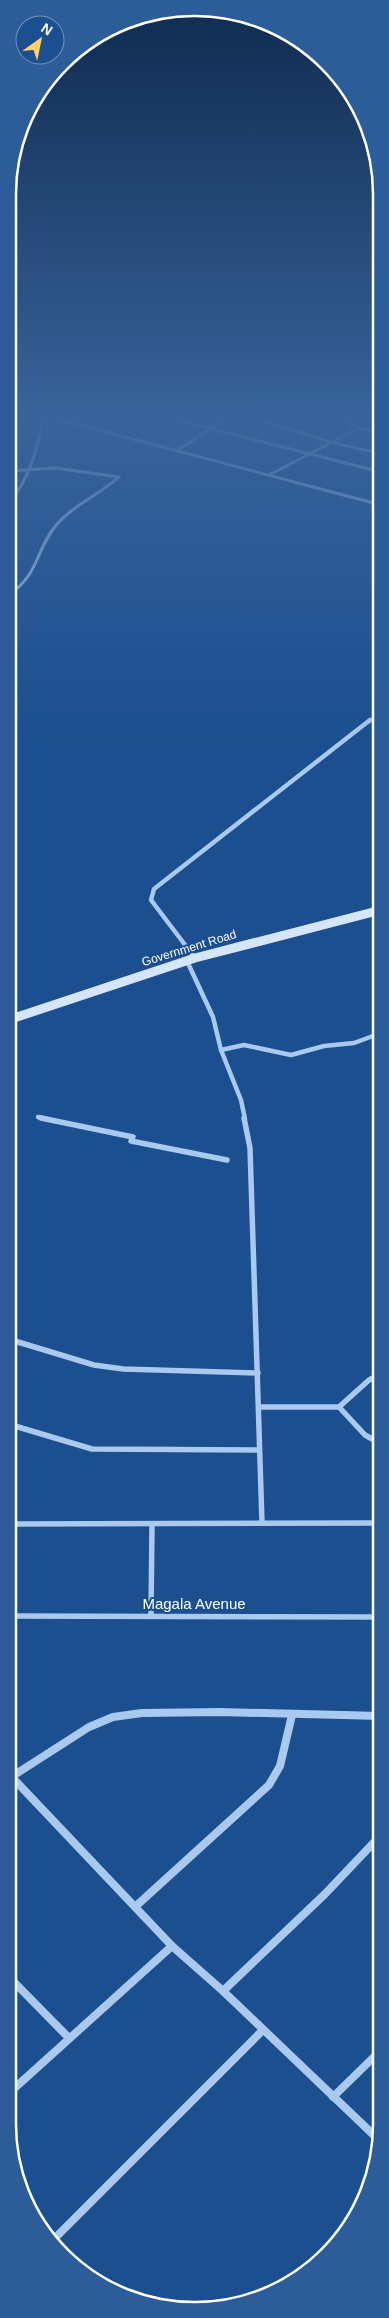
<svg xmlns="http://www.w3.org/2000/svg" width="389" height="2318" font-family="Helvetica,sans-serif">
<rect width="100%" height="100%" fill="#1b4f8f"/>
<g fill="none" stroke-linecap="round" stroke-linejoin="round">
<g stroke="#a9c9ee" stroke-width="3">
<path d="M50,417L381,505"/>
<path d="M165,417L381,472"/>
<path d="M210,417L222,421"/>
<path d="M251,417L330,442L381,454"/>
<path d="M337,417L359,428L381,433"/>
<path d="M176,451L228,417"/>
<path d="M8,471L55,468L119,477"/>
<path d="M269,475L359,428"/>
<path d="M8,504C30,479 37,449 44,417"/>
<path d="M9,595C41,572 35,549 58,523C75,504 100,494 119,477"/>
<path d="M369,722L381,712"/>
</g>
<g stroke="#a9c9ee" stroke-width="4.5">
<path d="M195,958L151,900L154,889L370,720"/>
<path d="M187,961L213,1017L221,1050L241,1100L245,1119"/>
<path d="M221,1050L244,1045L291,1055L324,1046L354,1043L381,1033"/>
<path d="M38,1117L47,1119"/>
</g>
<g stroke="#a9c9ee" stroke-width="5.5">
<path d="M41,1118L133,1137"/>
<path d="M244,1118L250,1148L262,1523"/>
<path d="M131,1141L227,1160"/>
<path d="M8,1339L94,1365L123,1369L258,1373"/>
<path d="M259,1407H339L369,1380L381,1374"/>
<path d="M339,1407L365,1435L381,1444"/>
<path d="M8,1424L92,1449L259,1450"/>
<path d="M8,1524L381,1523"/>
<path d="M151,1615L152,1525"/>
<path d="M8,1616L381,1617"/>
</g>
<g stroke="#a9c9ee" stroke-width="8">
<path d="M8,1773L172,1946L223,1991L380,2141"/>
<path d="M11,1777L89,1727L113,1717L142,1713L220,1712L381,1716"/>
<path d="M136,1906L269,1785L280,1766L292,1715"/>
<path d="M8,1976L69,2038"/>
<path d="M223,1991L325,1894L381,1835"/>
<path d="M8,2094L172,1946"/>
<path d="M333,2097L381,2050"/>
<path d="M52,2241L263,2030"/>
</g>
<path stroke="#d6e6fa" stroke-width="9" d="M8,1020L195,958L381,910"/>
</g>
<linearGradient id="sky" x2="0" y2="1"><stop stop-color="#0f2b4f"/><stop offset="0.56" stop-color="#39639b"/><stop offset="1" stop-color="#39639b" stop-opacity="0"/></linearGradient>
<rect width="389" height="742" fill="url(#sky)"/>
<g text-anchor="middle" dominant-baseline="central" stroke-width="4" stroke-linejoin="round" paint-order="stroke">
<g font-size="12" fill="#fff" stroke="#1b4f8f">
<text transform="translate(189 948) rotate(-17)">Government Road</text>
</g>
<g font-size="15" fill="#fff" stroke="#1b4f8f">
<text x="194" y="1603">Magala Avenue</text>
</g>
</g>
<path d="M0 0H389V2318H0ZM194 16H195A178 178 0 0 1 373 194V2124A178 178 0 0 1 195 2302H194A178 178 0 0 1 16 2124V194A178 178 0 0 1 194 16Z" fill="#2d5d98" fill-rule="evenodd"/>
<path fill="none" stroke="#fff" stroke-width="2.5" d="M194 16H195A178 178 0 0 1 373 194V2124A178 178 0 0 1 195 2302H194A178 178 0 0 1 16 2124V194A178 178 0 0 1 194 16Z"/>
<g transform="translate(40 40) rotate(33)"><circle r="24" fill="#1b4f8f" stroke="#7695bc"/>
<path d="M0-4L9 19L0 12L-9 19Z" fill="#ffd166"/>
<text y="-8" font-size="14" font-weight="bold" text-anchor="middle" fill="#ffffff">N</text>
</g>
</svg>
